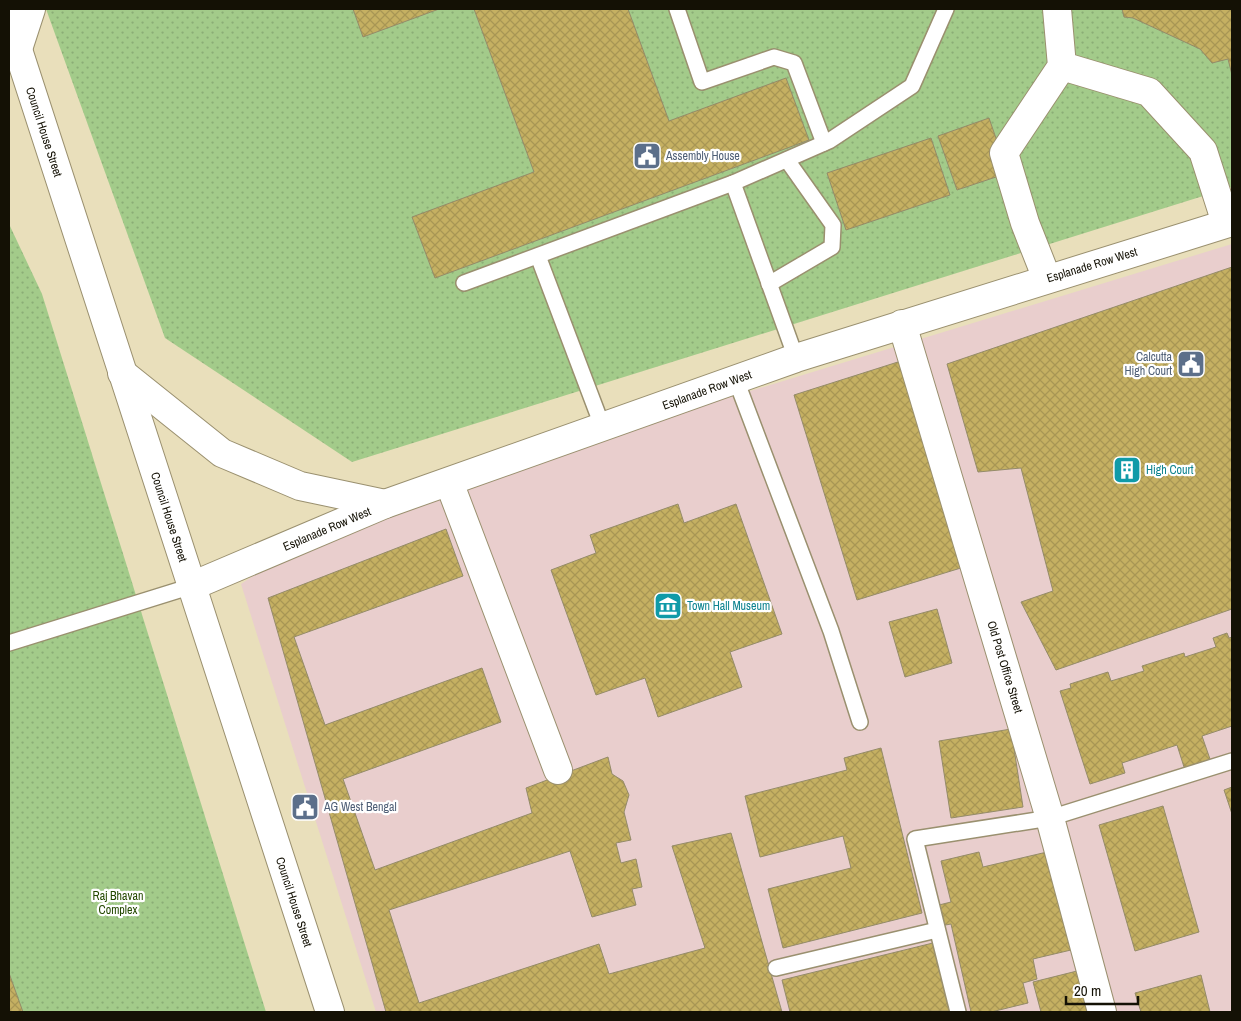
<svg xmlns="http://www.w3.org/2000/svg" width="1241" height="1021" font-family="'Archivo Narrow',sans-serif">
<defs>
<pattern id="park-dots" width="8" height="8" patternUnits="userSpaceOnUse" patternTransform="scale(1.25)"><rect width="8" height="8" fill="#a3cb8a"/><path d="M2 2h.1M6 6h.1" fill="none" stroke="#8bad76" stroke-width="1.8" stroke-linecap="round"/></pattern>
<pattern id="building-cross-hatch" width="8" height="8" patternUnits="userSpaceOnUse" patternTransform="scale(1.25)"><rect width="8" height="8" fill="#c5b062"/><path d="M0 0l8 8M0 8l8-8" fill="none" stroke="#a89654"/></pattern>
</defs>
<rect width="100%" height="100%" fill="#e9dfbb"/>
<path fill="#e9cecd" d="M1232,244V1012H376L241,584L344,515Z"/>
<g fill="url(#park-dots)">
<path d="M46,9H1232V187L352,462L165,338Z"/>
<path d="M9,224L42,294L266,1012H9Z"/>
</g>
<g fill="url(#building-cross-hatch)" stroke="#948b69">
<path d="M353,9H439L363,37Z"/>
<path d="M474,9H628L669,121L786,78L809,140L435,278L412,217L534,172Z"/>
<path d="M1122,9H1232V75L1228,59L1212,63L1200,49L1133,18L1124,17Z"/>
<path d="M989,118L1008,173L957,190L938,136Z"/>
<path d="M931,138L950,195L846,230L827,173Z"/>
<path d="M1232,267V609L1056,670L1021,602L1053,591L1021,468L978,472L947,364Z"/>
<path d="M901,361L964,567L857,600L794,395Z"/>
<path d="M678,504L684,523L736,504L782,634L730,652L742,687L658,717L645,678L596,695L551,570L596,553L590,535Z"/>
<path d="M446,529L463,576L294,637L325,725L482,668L501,722L343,779L375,870L532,813L526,788L608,757L612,774L623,781L629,795L624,812L631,840L616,843L621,863L636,859L642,887L632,889L636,905L592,917L570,851L389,910L419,1003L599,944L609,974L705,948L672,846L731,833L782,1012H386L268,598Z"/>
<path d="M937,609L952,663L905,677L889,622Z"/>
<path d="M1227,633L1229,638L1232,637V726L1202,736L1211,762L1185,770L1177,745L1122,763L1125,773L1090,784L1060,691L1071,688L1070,684L1108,672L1111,681L1144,671L1142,666L1184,653L1185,657L1216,647L1213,638Z"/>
<path d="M1011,729L1023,807L951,818L939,741Z"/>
<path d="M881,748L922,913L783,948L768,889L851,868L843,836L760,857L745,796L847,770L844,758Z"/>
<path d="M1232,787V814L1224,790Z"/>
<path d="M1163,806L1199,932L1135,951L1099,825Z"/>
<path d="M979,852L983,867L1047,852L1071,950L1033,959L1037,979L1023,983L1028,1003L991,1012H971L951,924L940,926L935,906L951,902L941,861Z"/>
<path d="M937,942L954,1011L790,1012L782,980Z"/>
<path d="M1077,971L1087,1012H1041L1033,982Z"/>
<path d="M9,973L23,1012H9Z"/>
<path d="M1201,975L1210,1012H1141L1135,993Z"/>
</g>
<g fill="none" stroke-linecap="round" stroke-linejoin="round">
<defs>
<g id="lane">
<path d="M677,9L702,82L774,57L794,63L824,143"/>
<path d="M733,183L796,358"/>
<path d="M538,256L603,428"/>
<path d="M464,283L733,183L829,141L912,86L946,9"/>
<path d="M769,284L832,247L833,225L787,160"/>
<path d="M736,380L831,631L860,722"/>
<path d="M9,643L192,586"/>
<path d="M776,968L937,930"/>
<path d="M958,1012L915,839L1050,818L1232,761"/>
</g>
<g id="street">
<path d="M1062,66L1149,92L1203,151L1226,223"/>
<path d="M1047,279L1025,223L1004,153L1062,66L1057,9"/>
<path d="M902,324L1050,818L1102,1012"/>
<path d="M449,482L558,770"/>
</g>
<g id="secondary">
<path d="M9,22L330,1012"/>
<path d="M18,49L31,9"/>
<path d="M122,373L222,453L300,486L385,504"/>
<path d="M192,586L385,504L796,358L1232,222"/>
</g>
</defs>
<use href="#lane" stroke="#9a906f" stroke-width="18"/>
<use href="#street" stroke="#9a906f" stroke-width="30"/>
<use href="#secondary" stroke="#9a906f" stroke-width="30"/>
<use href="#lane" stroke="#fff" stroke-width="15"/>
<use href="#street" stroke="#fff" stroke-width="28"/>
<use href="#secondary" stroke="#fff" stroke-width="28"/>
</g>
<defs>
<symbol id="civic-square" viewBox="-11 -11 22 22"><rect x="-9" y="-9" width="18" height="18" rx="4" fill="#5c6f8a" stroke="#fff"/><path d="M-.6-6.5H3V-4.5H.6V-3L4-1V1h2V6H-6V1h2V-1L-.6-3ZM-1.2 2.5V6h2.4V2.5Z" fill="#fff"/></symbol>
<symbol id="building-square" viewBox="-11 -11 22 22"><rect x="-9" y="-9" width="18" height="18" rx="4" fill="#0f9aa8" stroke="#fff"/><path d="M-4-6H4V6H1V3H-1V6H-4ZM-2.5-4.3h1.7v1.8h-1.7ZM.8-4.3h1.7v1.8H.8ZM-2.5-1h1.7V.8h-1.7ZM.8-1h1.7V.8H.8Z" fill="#fff"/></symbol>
<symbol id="museum-square" viewBox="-11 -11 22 22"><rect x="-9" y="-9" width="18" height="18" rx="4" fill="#0f9aa8" stroke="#fff"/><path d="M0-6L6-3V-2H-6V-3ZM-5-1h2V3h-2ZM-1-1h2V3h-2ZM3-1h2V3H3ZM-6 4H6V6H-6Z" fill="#fff"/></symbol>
</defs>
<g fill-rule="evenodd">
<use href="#civic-square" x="631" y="140" width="32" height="32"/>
<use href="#civic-square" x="1175" y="348" width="32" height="32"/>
<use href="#building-square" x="1111" y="454" width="32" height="32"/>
<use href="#museum-square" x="652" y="590" width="32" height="32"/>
<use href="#civic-square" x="289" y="791" width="32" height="32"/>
</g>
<g text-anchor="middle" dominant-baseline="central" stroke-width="4.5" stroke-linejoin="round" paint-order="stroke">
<g font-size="12" fill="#141105" stroke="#fff">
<text transform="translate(44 132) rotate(72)">Council House Street</text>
<text transform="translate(1092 265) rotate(-17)">Esplanade Row West</text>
<text transform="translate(707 390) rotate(-20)">Esplanade Row West</text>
<text transform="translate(169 517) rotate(72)">Council House Street</text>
<text transform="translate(327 529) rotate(-23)">Esplanade Row West</text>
<text transform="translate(1005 667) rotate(73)">Old Post Office Street</text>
<text transform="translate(294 902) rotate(72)">Council House Street</text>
</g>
<g font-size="12" fill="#4e5e75" stroke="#fff" text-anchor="start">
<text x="666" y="156">Assembly House</text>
<text x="1172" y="357" text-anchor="end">Calcutta<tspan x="1172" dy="14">High Court</tspan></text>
<text x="324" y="807">AG West Bengal</text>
</g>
<g font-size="12" fill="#0d838f" stroke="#fff" text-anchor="start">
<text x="1146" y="470">High Court</text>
<text x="687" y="606">Town Hall Museum</text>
</g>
<g font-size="12" fill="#244800" stroke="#fff">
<text x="118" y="896">Raj Bhavan<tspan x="118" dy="14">Complex</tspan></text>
</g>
</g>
<rect width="1241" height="1021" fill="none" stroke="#141105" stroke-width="20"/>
<path d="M1066 996v8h72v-8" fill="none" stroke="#141105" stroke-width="2.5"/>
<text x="1074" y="996" font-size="15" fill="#141105" stroke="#ffffff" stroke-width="4" paint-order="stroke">20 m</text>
</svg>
